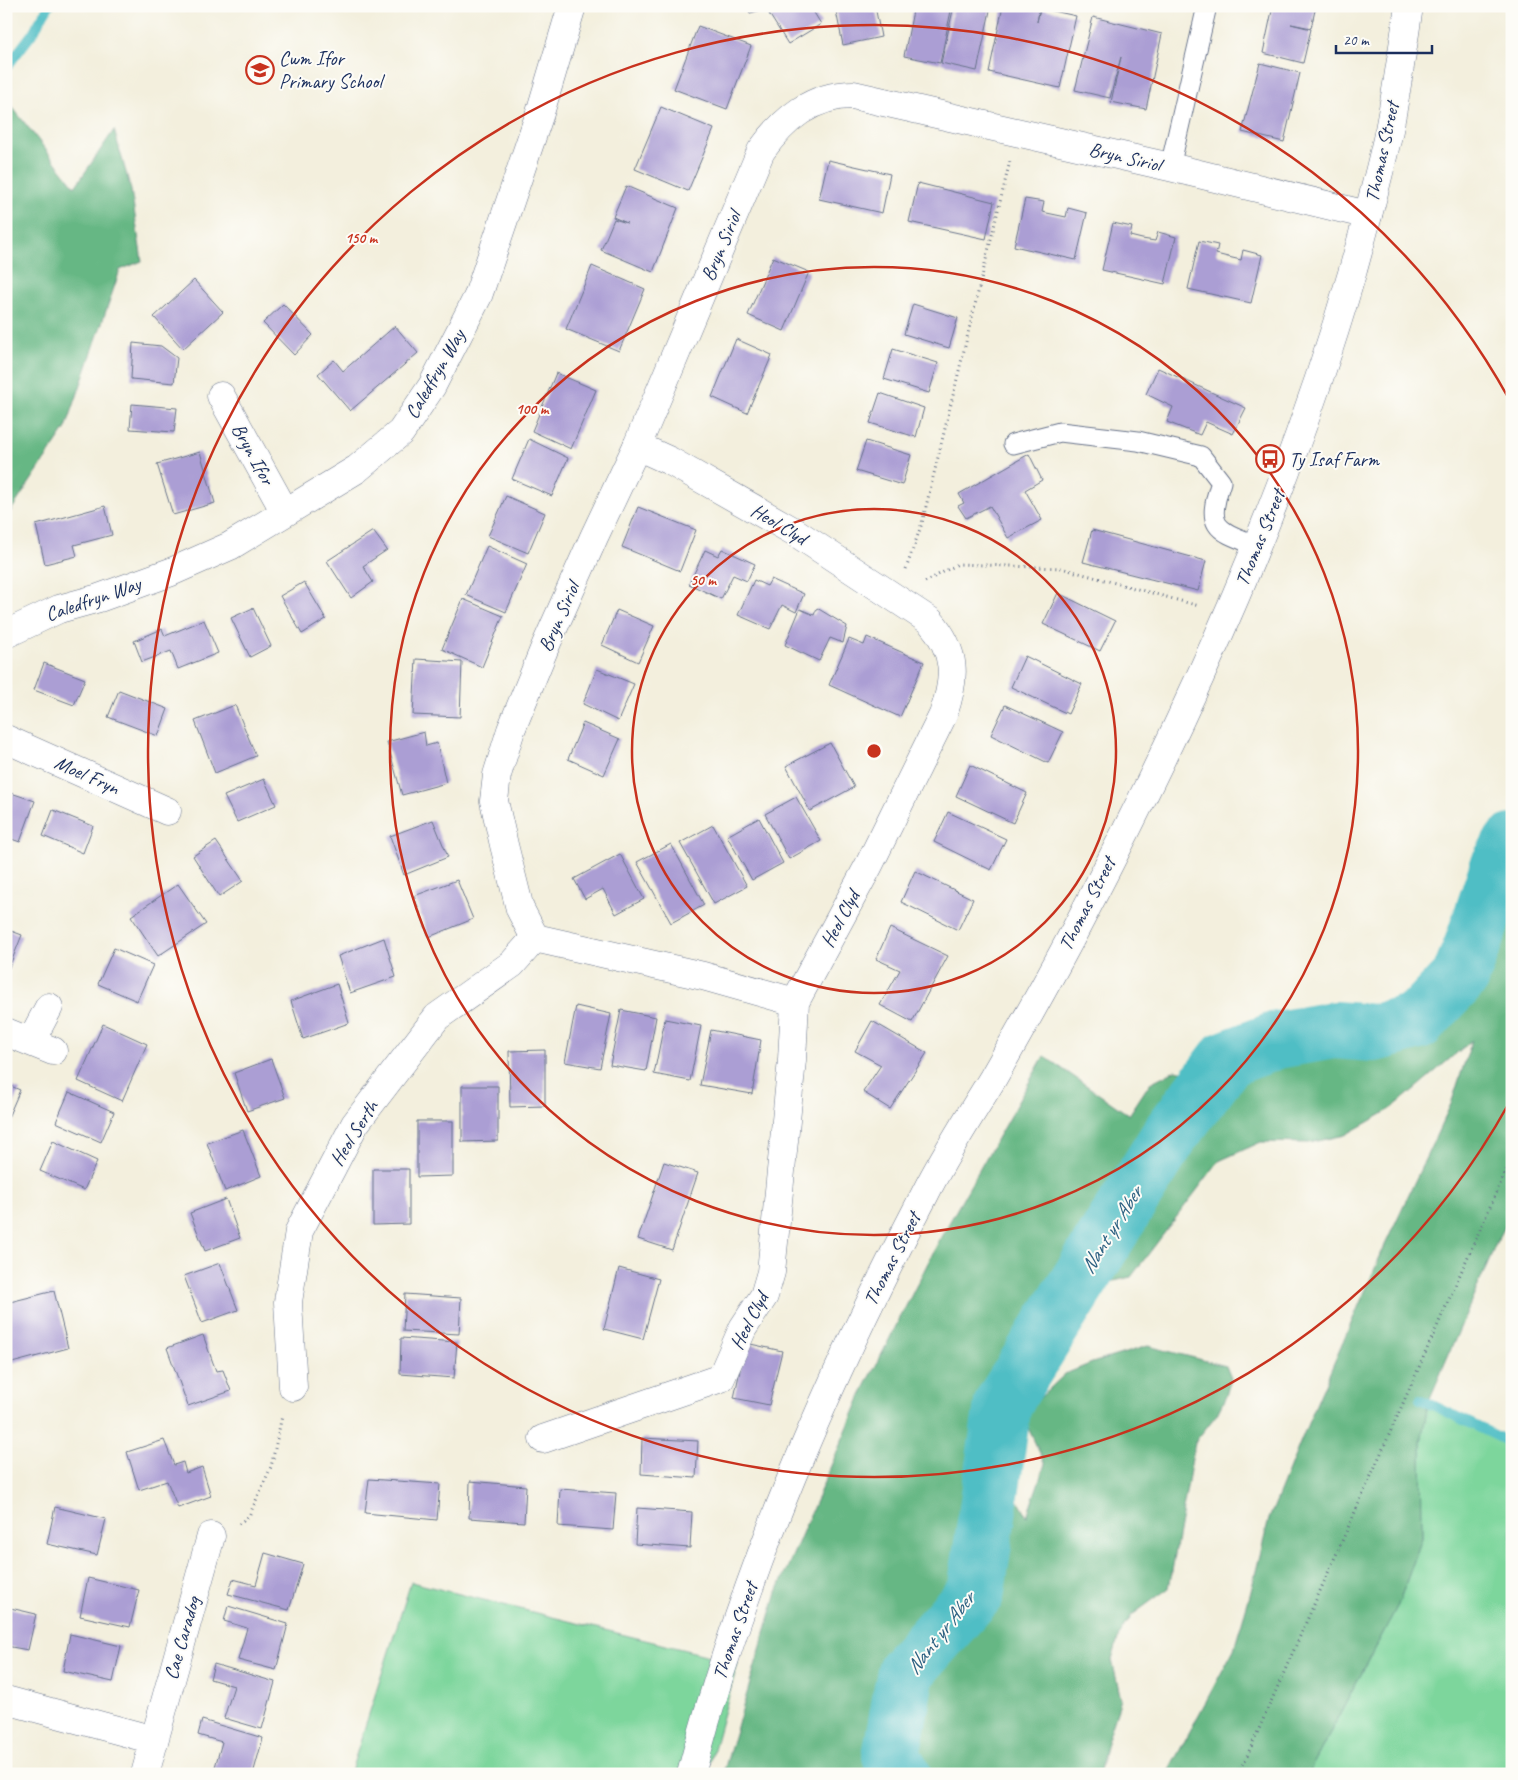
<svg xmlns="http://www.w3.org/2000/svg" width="1518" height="1780" font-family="Caveat,sans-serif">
<rect width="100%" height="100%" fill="#fdfcf7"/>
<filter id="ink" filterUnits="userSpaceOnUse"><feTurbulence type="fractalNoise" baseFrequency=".02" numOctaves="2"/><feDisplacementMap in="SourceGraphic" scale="10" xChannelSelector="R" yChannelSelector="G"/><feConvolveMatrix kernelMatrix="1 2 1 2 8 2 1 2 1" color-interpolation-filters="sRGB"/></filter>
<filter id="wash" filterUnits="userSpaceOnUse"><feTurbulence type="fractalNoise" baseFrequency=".0096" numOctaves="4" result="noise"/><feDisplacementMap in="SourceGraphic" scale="20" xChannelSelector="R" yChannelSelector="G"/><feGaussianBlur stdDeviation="1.12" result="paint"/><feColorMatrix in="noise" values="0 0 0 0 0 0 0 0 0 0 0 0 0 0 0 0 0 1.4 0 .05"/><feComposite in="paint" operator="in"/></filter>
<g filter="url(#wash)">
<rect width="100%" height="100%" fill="#f3efdd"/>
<g fill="#7dd69c" stroke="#4c827d">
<path d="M1428,1403L1505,1440L1512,1448V1774H1308L1398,1605L1422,1538L1421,1442Z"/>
<path d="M411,1582L738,1663L707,1774H350Z"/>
</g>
<g fill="#66b784" stroke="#407371">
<path d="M6,99L75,187L114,130L131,190L142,261L120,270L66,428L6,518Z"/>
<path d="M1512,843V1213L1495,1246L1428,1403L1421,1442L1422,1538L1398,1605L1308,1774H1167L1234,1649L1250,1595L1269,1519L1311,1416L1385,1245L1451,1104L1472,1040L1391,1109L1345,1135L1309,1143L1261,1142L1219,1161L1131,1277L1073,1291L1003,1403L995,1459L1027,1516L1045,1464L1022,1415L1065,1374L1092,1363L1148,1346L1226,1366L1231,1378L1226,1396L1217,1414L1195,1442L1169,1588L1132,1615L1119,1636L1112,1660L1121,1699L1108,1739L1099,1774H723L777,1592L863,1391L941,1237L1044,1056L1129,1115L1150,1083L1175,1070L1213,1077L1227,1059L1277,1040L1334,1030L1374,1033L1418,1021L1460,977L1474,942L1499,866Z"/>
</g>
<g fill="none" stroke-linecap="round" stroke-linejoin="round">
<g stroke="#4fbec5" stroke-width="10">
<path d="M6,68L32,34L49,6"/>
<path d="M1420,1399L1505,1440L1512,1448"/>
</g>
<path stroke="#4fbec5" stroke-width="58" d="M902,1774L891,1756L906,1671L976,1592L1003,1403L1172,1132L1227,1059L1277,1040L1334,1030L1374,1033L1418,1021L1460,977L1474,942L1499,866L1512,843"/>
</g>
<g id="blocks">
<g fill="#ab9ed4">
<path d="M746,6H810L821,24L788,44L766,9L750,13Z"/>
<path d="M835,6H875L881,37L843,45Z"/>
<path d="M914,6H952L940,63L904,56Z"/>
<path d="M954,6H991L977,71L941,63Z"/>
<path d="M1003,6L1040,7L1037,22L1040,8L1076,16L1060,88L989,72Z"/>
<path d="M1273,6H1316L1311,28L1291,24L1311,29L1303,63L1263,53Z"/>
<path d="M1093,17L1162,34L1146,109L1111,102L1121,57L1110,98L1075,90Z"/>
<path d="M698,26L751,46L727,109L674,89Z"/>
<path d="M1260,63L1300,73L1284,142L1242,132Z"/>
<path d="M661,107L714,129L688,191L635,169Z"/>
<path d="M828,160L890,174L882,213L819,199Z"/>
<path d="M918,183L994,202L986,239L909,222Z"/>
<path d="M626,186L678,208L653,272L601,250L614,219L627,223L613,217Z"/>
<path d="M1025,199L1044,202L1042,212L1066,217L1068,208L1087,213L1076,260L1014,246Z"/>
<path d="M1113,223L1132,227L1130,236L1142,239L1155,241L1158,232L1176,237L1165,284L1102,270Z"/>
<path d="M1199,241L1218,245L1216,254L1228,257L1241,260L1243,250L1262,255L1251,303L1188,289Z"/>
<path d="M773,257L809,272L784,331L748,315Z"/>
<path d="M592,266L645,289L619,351L566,329Z"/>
<path d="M194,280L223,312L183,349L154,317Z"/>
<path d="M283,304L313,335L294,355L263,323Z"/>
<path d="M913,304L958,318L949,348L904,334Z"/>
<path d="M395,326L418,353L350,411L318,374L334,360L343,371Z"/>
<path d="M736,339L772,355L747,413L712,397Z"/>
<path d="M133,343L161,346L177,358L174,383L131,379Z"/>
<path d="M893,349L938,363L929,393L884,379Z"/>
<path d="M1158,368L1246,408L1233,434L1206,422L1200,435L1167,422L1173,407L1146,394Z"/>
<path d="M556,373L596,390L571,449L532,431Z"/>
<path d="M880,393L924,408L916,437L870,423Z"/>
<path d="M132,404L177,408L174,432L130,429Z"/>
<path d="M529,439L568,458L552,496L512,479Z"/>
<path d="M866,441L911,455L902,485L856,471Z"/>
<path d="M200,452L215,503L173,515L157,464Z"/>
<path d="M1029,454L1042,480L1025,490L1042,520L1008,538L990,506L966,518L958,506L964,503L959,494Z"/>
<path d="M506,496L545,513L528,553L488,536Z"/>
<path d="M105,506L112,535L74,545L77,556L45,564L36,525Z"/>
<path d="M638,507L696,530L680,571L622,547Z"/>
<path d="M1092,530L1206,561L1198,591L1083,562Z"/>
<path d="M373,531L387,550L363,566L373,582L351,598L327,561Z"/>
<path d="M487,546L527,564L506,612L466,595Z"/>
<path d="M722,549L755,564L747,581L733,575L721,599L689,584L705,550L718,556Z"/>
<path d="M771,579L804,594L796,612L782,605L770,629L738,615L754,580L767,586Z"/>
<path d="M304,582L326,619L302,634L280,596Z"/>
<path d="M1058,593L1115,621L1100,651L1043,624Z"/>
<path d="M463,599L503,616L482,667L442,649Z"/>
<path d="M253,608L271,646L250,657L231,618Z"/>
<path d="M817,608L847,626L843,643L830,638L819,661L785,645L800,609L814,615Z"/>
<path d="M617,610L654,626L638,662L602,645Z"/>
<path d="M204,620L218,653L178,669L171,651L142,662L134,641L162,629L165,636Z"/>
<path d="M867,637L924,662L900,717L829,685L849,639L864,645Z"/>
<path d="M1025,656L1082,684L1068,714L1011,687Z"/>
<path d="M416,659L462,662L460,717L413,715Z"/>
<path d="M44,663L85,679L74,705L34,690Z"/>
<path d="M597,669L634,684L618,721L583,704Z"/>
<path d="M119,690L168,709L158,736L108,717Z"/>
<path d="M235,705L256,756L215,773L195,721Z"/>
<path d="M1005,705L1063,732L1048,763L991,735Z"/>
<path d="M583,723L620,739L604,775L568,759Z"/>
<path d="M424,732L426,746L437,743L446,783L402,795L387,742Z"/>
<path d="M830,743L854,787L810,811L786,766Z"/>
<path d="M970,765L1027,793L1013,823L956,796Z"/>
<path d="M264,779L276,805L237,822L224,796Z"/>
<path d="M8,792L35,801L20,842L6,837V796Z"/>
<path d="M796,797L821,841L789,859L765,814Z"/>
<path d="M53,810L93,826L83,853L43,836Z"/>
<path d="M948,812L1006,839L991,870L934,842Z"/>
<path d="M759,818L783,863L752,880L727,836Z"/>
<path d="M433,820L448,857L404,875L390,836Z"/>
<path d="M713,825L747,886L714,904L680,843Z"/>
<path d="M216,841L243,881L219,897L193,856Z"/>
<path d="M671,844L704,905L671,923L637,862Z"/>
<path d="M620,854L644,899L616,914L603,889L585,899L574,879Z"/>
<path d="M915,871L973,899L958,930L901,902Z"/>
<path d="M457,880L473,919L429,937L414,896Z"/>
<path d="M178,884L206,924L158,956L131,916Z"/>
<path d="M890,928L948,956L912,1022L880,1005L900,970L876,959Z"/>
<path d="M6,929L22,935L6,975Z"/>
<path d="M384,938L396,977L350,993L338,956Z"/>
<path d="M114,948L153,965L137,1001L98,984Z"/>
<path d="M337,984L349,1023L303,1039L291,1001Z"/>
<path d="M576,1006L611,1014L600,1068L565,1062Z"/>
<path d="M621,1010L656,1017L646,1071L610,1065Z"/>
<path d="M665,1019L701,1026L690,1081L654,1074Z"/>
<path d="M872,1021L927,1053L890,1109L863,1092L881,1065L855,1051Z"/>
<path d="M103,1024L147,1044L122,1101L78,1081Z"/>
<path d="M711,1030L761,1040L752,1094L700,1085Z"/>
<path d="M545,1050V1106L510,1107L509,1051Z"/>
<path d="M271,1059L285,1098L247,1111L234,1073Z"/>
<path d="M6,1084L20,1090L6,1122Z"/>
<path d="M462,1086H498V1141L462,1142Z"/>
<path d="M69,1092L114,1112L101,1142L56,1122Z"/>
<path d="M417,1121H453V1176L417,1177Z"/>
<path d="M243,1130L261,1176L225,1191L207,1143Z"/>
<path d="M53,1141L97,1161L84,1190L40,1171Z"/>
<path d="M664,1162L698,1173L672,1250L638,1239Z"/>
<path d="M373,1169H409V1224L373,1225Z"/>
<path d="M226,1199L240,1238L205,1251L190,1213Z"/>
<path d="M220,1263L238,1310L202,1323L184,1276Z"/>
<path d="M619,1268L659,1279L643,1339L604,1329Z"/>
<path d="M54,1291L68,1348L12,1363L6,1339V1303Z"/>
<path d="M405,1294L461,1298L459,1334L403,1331Z"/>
<path d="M203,1335L216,1371L223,1370L231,1391L188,1406L167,1348Z"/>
<path d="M401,1338L457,1342L454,1378L400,1374Z"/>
<path d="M746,1343L782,1351L769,1405L734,1398Z"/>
<path d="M642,1438L698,1441L696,1478L641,1474Z"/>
<path d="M164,1440L174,1465L183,1462L186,1473L202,1467L211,1496L178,1508L167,1481L139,1490L127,1452Z"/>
<path d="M369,1479L440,1484L437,1520L365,1513Z"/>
<path d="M470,1481L526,1486L524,1522L469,1518Z"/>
<path d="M560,1489L616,1493L613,1530L558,1526Z"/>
<path d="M55,1507L106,1519L97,1555L47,1544Z"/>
<path d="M637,1508L692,1512L690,1548L635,1544Z"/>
<path d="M265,1553L303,1564L289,1610L228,1594L233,1579L256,1585Z"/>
<path d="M88,1578L139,1590L130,1627L80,1616Z"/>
<path d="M228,1606L288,1624L276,1670L238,1660L247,1628L224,1621Z"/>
<path d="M6,1607L36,1614L28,1650L6,1646Z"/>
<path d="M70,1634L121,1646L113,1682L63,1671Z"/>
<path d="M214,1664L275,1682L262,1729L224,1718L234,1686L210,1679Z"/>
<path d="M202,1720L263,1738L253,1774H213L222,1742L198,1735Z"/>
</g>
</g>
</g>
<g filter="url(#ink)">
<use href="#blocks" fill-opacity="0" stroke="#67728a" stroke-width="1"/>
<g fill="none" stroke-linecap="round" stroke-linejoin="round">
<defs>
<g id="lane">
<path d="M1170,167L1207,6"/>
<path d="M1013,444L1060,432L1138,441L1201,456L1221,482C1205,529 1217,530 1258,546"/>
</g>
<g id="street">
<path d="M221,396L285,512"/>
<path d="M6,634L59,609L99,598L171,572L230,546L357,469L401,432L432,386L478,296L540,113L572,6"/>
<path d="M6,739L167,811"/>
<path d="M535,938L520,909L504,845L494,801L497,775L511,730L545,647L594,537L637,446L761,151C784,119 812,95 853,95L1170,167L1368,215"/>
<path d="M535,938L703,976L795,1002"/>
<path d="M6,1032L53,1051"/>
<path d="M31,1041L49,1007"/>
<path d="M293,1387L288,1302L299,1231L355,1124L437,1017L512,964L535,938"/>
<path d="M543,1439L721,1378L743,1328L764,1296L771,1272L792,1060L795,1002L869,865L943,715C956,678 957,652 930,621L795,532L670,461L637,446"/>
<path d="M6,1700L154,1740"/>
<path d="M145,1774L211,1536"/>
</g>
<path id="secondary" d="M691,1774C744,1572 828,1379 925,1194C945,1154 970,1116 993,1078C1025,1022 1057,966 1086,909C1194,702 1288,495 1353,270C1366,223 1379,177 1389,130C1397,89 1403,47 1409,6"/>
</defs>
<use href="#lane" stroke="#67728a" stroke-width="21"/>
<use href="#street" stroke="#67728a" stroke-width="29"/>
<use href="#secondary" stroke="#67728a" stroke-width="29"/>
<g stroke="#67728a" stroke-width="3" stroke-dasharray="1 4" stroke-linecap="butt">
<path d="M906,569L922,523L1010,161"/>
<path d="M925,582L958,564L1061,568L1199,606"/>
<path d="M239,1524L249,1516L271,1467L282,1416"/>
<path d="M1239,1774L1512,1157"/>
</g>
<use href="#lane" stroke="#fff" stroke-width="19"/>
<use href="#street" stroke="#fff" stroke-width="28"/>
<use href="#secondary" stroke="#fff" stroke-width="28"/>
</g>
</g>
<g fill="none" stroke="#c8321e" stroke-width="2.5">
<circle cx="874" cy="751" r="242"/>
<circle cx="874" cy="751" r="484"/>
<path d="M1509 1103A726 726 0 1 1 1509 399"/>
</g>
<defs>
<symbol id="school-ring" viewBox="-11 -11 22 22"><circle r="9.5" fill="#fdfcf7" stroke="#c8321e" stroke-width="1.5"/><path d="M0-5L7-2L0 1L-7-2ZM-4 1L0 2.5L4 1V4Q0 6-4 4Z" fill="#c8321e"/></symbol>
<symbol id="bus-ring" viewBox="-11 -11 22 22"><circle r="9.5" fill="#fdfcf7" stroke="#c8321e" stroke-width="1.5"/><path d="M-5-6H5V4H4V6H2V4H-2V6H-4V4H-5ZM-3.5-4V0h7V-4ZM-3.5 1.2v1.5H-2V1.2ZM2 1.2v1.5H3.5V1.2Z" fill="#c8321e"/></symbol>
</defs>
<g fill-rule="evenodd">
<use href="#school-ring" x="244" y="54" width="32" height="32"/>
<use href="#bus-ring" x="1254" y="443" width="32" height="32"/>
</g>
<g text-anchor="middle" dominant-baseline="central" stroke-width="4" stroke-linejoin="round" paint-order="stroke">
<g font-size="20" fill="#1b2f5e" stroke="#fdfcf7" text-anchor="start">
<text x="279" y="58">Cwm Ifor<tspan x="279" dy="23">Primary School</tspan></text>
<text x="1289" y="459">Ty Isaf Farm</text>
</g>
<g font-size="20" fill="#1b2f5e" stroke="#fdfcf7">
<text transform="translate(1382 152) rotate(-78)">Thomas Street</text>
<text transform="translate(1125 157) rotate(13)">Bryn Siriol</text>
<text transform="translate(721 246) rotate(-67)">Bryn Siriol</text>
<text transform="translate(435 374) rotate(-60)">Caledfryn Way</text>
<text transform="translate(253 454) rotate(61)">Bryn Ifor</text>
<text transform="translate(779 524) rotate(31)">Heol Clyd</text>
<text transform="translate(1260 538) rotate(-68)">Thomas Street</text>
<text transform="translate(93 599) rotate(-19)">Caledfryn Way</text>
<text transform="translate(559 617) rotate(-66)">Bryn Siriol</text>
<text transform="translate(87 775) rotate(24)">Moel Fryn</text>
<text transform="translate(1087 904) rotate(-63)">Thomas Street</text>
<text transform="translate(840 919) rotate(-62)">Heol Clyd</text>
<text transform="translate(354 1133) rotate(-58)">Heol Serth</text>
<text transform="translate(892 1259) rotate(-63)">Thomas Street</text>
<text transform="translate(749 1321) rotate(-63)">Heol Clyd</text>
<text transform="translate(735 1631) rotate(-71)">Thomas Street</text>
<text transform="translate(182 1638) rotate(-74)">Cae Caradog</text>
</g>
<g font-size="21" font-style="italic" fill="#2d6182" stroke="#fdfcf7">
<text transform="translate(1111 1230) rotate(-58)">Nant yr Aber</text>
<text transform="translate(940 1633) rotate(-52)">Nant yr Aber</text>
</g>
</g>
<circle cx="874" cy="751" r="8" fill="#c8321e" stroke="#fdfcf7" stroke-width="2.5"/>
<g font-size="15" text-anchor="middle" font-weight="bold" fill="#c8321e" stroke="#fdfcf7" stroke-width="4" stroke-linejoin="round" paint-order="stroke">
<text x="361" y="243">150 m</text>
<text x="532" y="414">100 m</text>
<text x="703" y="585">50 m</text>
</g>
<rect width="1518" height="1780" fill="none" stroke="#fdfcf7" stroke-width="25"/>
<path d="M1336 45v8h96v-8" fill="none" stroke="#1b2f5e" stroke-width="2.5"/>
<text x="1343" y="45" font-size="15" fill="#1b2f5e" stroke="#fdfcf7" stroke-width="4" paint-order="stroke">20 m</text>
</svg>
